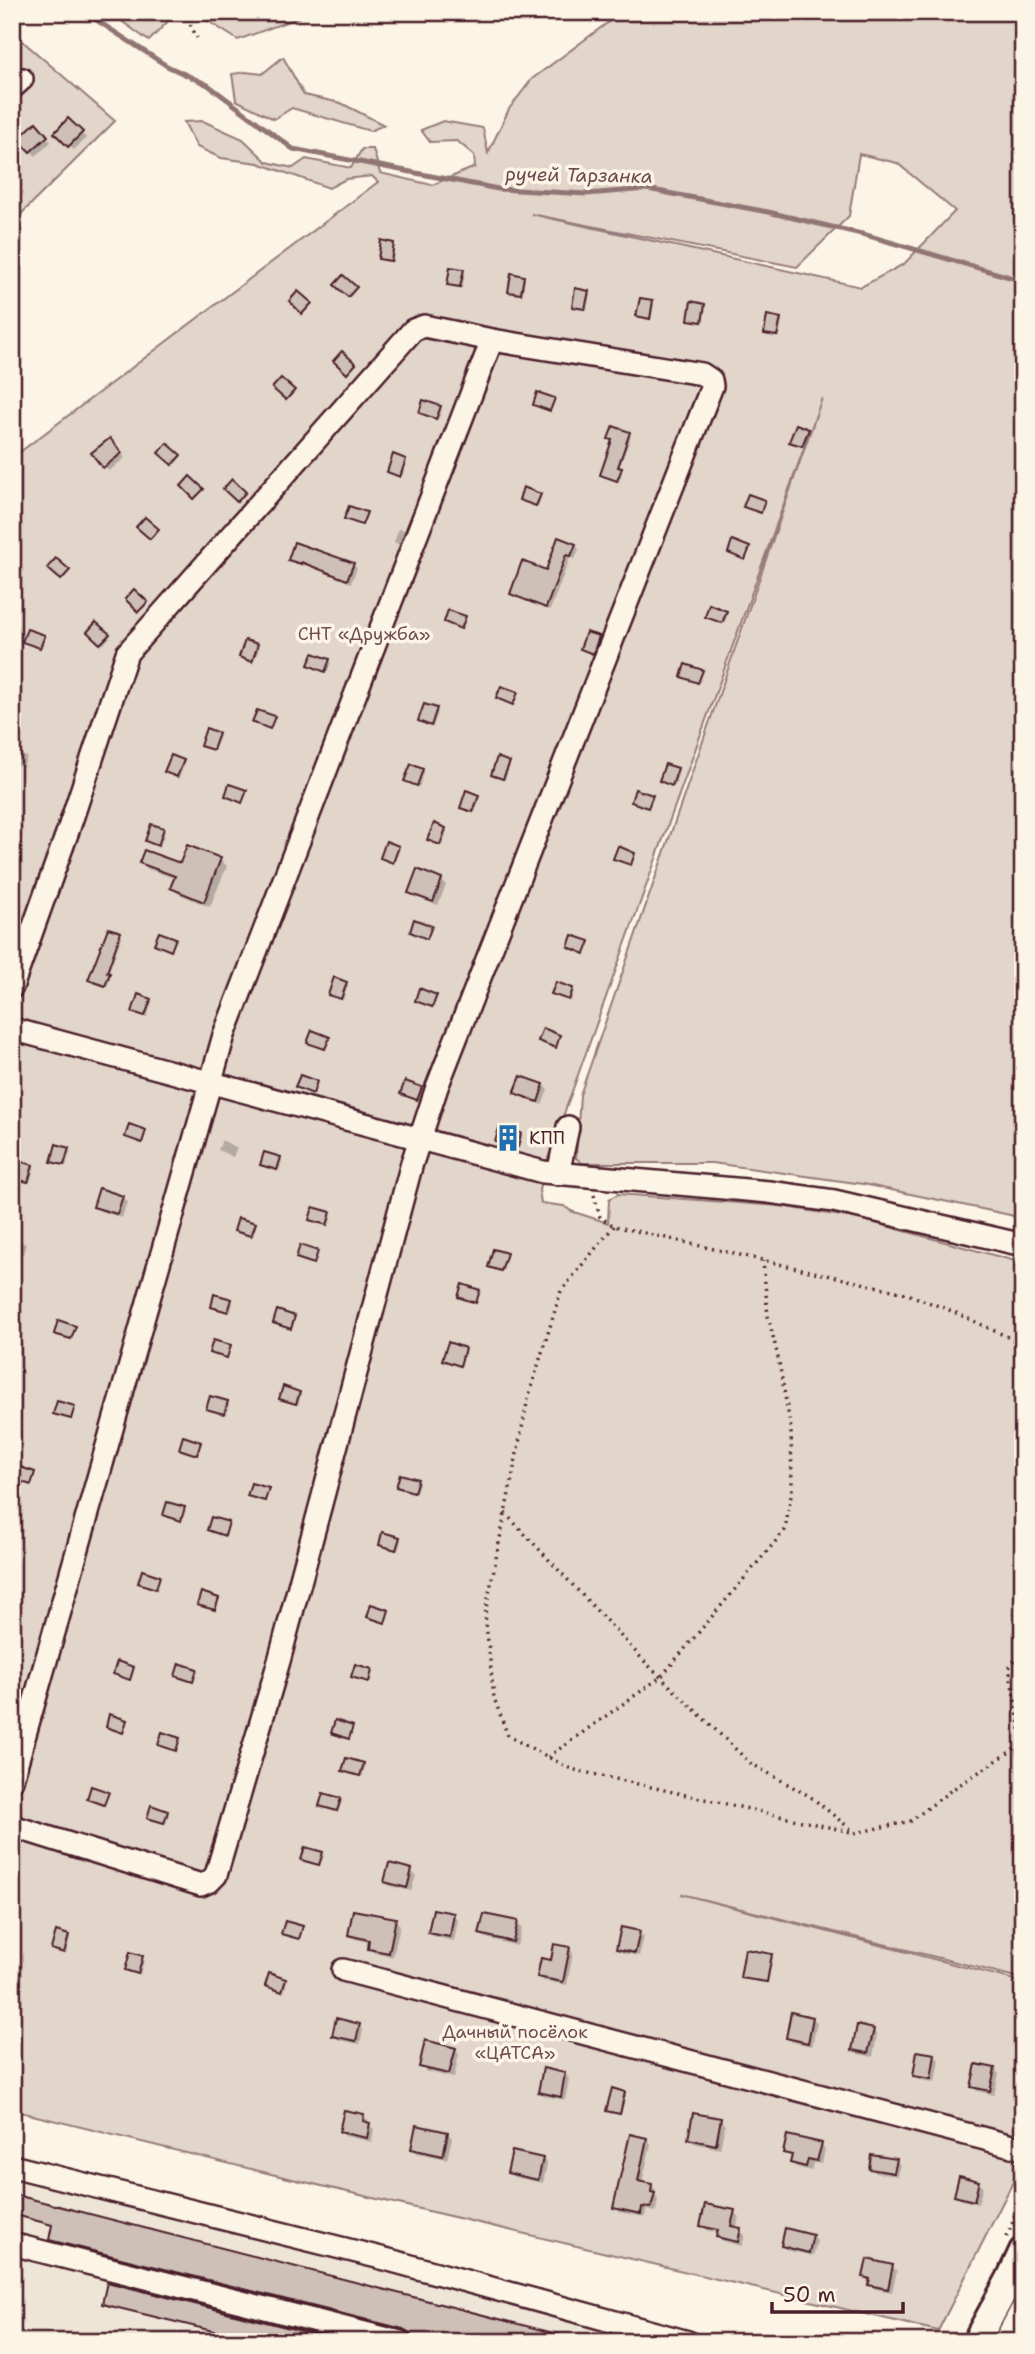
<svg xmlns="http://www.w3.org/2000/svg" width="1035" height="2354" font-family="'Shantell Sans',sans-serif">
<rect width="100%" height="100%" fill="#fcf5e5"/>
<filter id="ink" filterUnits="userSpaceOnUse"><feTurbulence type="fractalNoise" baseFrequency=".0143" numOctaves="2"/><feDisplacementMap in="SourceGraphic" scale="14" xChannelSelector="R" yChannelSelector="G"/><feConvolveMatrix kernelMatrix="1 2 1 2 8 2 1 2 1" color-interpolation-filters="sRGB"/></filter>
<g filter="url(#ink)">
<path fill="#eee5d7" d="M12,2152L730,2342H12Z"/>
<g fill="#e2d5ca" stroke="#967a7a" stroke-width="2" fill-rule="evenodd">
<path d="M109,12H177L149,41Z"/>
<path d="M205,12H313L238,40L205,19Z"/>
<path d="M622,12H1023V1220L1010,1215L863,1184L712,1163H582L576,1158L580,1095L822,398L543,1172L539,1190L541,1203L564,1206L571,1211L608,1223L609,1199L618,1194L780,1206L860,1219L1023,1263V1967L1020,1978L681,1894L1023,1982V2162L938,2331L271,2174L12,2110V458L378,182L372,176L346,179L329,188L258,163L221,158L197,147L184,122L203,121L243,139L267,162L293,168L306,159L351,168L362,149H373L380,173L432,185L475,167L474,155L457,141L430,142L421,130L443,121L483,128L488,153L509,109L532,79ZM859,154L897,163L955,211L904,264L861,287L531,214L797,267L849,216Z"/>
<path d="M12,32L115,121L12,223Z"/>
<path d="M283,57L304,95L341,103L384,125L370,131L292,108L274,119L236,100L232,74L246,72L262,74Z"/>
</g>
<g fill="#0003">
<path d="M68,120L86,138L74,150L56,133Z"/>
<path d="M36,125L51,142L36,156L20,139Z"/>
<path d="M393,244L395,246L393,262L381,260L379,258Z"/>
<path d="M463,271L465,272L462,288L450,286L449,284Z"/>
<path d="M523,277L525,279L522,295L511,293L509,291Z"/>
<path d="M588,292L590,294L587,310L576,308L574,306Z"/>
<path d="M652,302L654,304L651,320L640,317L638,316Z"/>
<path d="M704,305L706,307L703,323L692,321L690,319Z"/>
<path d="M780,319L782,321L779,337L768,335L766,333Z"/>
<path d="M440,408L442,410L438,420L421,413Z"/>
<path d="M614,428L631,436L619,469L622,472L619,482L603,476Z"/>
<path d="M808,430L809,432L804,447L793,443Z"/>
<path d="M115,445L125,458L109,471L104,467Z"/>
<path d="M405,461L407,462L402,477L391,473Z"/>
<path d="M540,495L541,497L538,507L521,500Z"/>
<path d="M399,528L406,531L401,546L394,542Z"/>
<path d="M575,545L579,549L575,559L570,558L550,610L516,597L512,593L547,573Z"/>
<path d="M290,559L353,565L357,568L351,583L305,564L304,566L293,563Z"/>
<path d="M726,612L728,614L724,624L707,617Z"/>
<path d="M96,624L110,637L103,645L89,632Z"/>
<path d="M598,638L600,640L595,654L582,649Z"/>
<path d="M257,646L259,648L254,662L243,658Z"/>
<path d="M329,661L331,662L327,672L310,665Z"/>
<path d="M12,690L22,694L18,705L12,702Z"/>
<path d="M436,710L438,712L433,727L420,721Z"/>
<path d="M218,735L220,736L214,751L202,745Z"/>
<path d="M12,751L27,757L23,767L12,763Z"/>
<path d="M183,761L185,763L179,778L167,772Z"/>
<path d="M509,763L510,765L505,780L493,774Z"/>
<path d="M422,770L424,772L419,787L408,783Z"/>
<path d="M677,770L679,772L674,787L661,781Z"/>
<path d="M478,796L480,798L475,813L464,809Z"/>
<path d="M445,829L447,831L442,846L429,840Z"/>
<path d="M163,830L165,832L160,846L149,843Z"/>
<path d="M398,847L400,849L394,863L382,858Z"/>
<path d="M220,860L227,866L210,907L179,894L172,888L176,879L148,869L141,862L181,866Z"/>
<path d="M441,880L446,885L438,905L415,897L410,892Z"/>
<path d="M120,934L122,936L108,974L111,976L107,987L92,981Z"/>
<path d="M346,983L348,985L343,1000L332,996Z"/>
<path d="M572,989L574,991L571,1001L553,994Z"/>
<path d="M436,996L437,998L434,1008L417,1001Z"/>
<path d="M150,1000L152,1002L147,1017L136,1013Z"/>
<path d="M543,1086L548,1090L542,1105L521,1097L516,1093Z"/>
<path d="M421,1089L423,1091L419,1101L404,1095Z"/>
<path d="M520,1135L522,1137L519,1148L497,1141Z"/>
<path d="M222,1140L237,1148L233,1157L218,1150Z"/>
<path d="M68,1149L70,1151L66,1166L55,1163Z"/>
<path d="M265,1154L282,1160L279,1171L262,1164Z"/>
<path d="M32,1166L34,1168L30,1183L17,1178Z"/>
<path d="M122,1197L127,1202L122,1218L100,1211L95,1206Z"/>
<path d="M330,1214L332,1216L329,1226L311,1220Z"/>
<path d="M255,1225L256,1226L253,1237L236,1230Z"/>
<path d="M12,1238L26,1244L23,1254L12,1251Z"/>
<path d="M506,1254L507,1256L503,1271L492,1268Z"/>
<path d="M231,1301L233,1303L230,1313L212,1306Z"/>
<path d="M464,1349L466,1351L461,1366L444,1360Z"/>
<path d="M299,1393L301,1395L298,1405L281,1398Z"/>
<path d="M227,1403L229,1404L226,1415L210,1410Z"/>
<path d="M417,1481L419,1483L416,1493L398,1487Z"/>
<path d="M399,1539L401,1540L398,1551L380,1544Z"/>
<path d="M372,1671L373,1673L370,1683L353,1676Z"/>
<path d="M363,1765L365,1767L362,1777L344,1771Z"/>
<path d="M340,1800L342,1802L338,1812L321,1805Z"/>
<path d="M167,1812L169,1814L166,1824L149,1817Z"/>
<path d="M322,1854L324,1856L320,1866L303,1860Z"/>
<path d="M411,1871L416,1876L411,1891L390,1886L386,1881Z"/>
<path d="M453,1915L458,1920L454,1941L435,1937L430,1933Z"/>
<path d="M395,1920L400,1925L393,1957L374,1953L369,1948L371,1943L355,1939L350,1935Z"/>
<path d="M517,1923L522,1928L517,1946L486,1938L481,1934Z"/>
<path d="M639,1933L644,1937L639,1956L623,1953L618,1948Z"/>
<path d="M68,1937L70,1938L66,1954L53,1949Z"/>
<path d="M569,1948L573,1953L567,1985L544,1981L539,1976Z"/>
<path d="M771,1956L773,1957L768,1983L742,1977Z"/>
<path d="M142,1958L144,1960L140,1975L127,1970Z"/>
<path d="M285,1980L287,1982L284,1993L266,1986Z"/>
<path d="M812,2018L817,2023L812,2046L792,2042L788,2038Z"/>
<path d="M359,2025L363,2030L360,2044L339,2040L334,2035Z"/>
<path d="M873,2030L877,2035L873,2057L858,2054L854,2049Z"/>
<path d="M455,2049L459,2054L454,2078L425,2071L421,2066Z"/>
<path d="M934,2056L939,2060L935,2082L919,2080L915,2075Z"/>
<path d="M994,2069L999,2074L994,2095L977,2091L973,2086Z"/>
<path d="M565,2074L569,2079L565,2100L545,2096L540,2092Z"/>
<path d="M624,2093L626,2095L621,2115L610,2112Z"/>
<path d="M363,2115L368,2120L367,2124L374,2129L372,2142L345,2136L341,2132Z"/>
<path d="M720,2120L725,2125L720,2149L694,2143L689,2139Z"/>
<path d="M447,2133L452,2138L447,2159L417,2153L413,2148Z"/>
<path d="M647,2139L651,2144L642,2183L651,2185L656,2190L655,2196L658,2199L656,2212L646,2210L645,2217L619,2212L615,2207Z"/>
<path d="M821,2144L825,2149L822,2164L813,2163L811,2171L796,2167L792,2163L793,2158L785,2152Z"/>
<path d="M543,2159L547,2164L543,2183L514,2177L509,2172Z"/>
<path d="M896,2160L900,2165L898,2176L876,2173L871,2168Z"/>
<path d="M978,2183L983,2187L978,2204L961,2200L956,2195Z"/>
<path d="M12,2196L581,2342H414L411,2333L407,2330L52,2241L51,2239L54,2226L12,2215Z"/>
<path d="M734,2212L739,2217L736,2229L745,2235L742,2246L723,2241L718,2236L719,2233L707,2230L702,2225Z"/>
<path d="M812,2236L817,2241L813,2256L787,2250L783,2245Z"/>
<path d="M892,2267L897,2271L892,2292L875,2289L865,2277Z"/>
</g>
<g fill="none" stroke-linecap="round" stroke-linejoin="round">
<path stroke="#917474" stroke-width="5" d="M84,12L167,66L208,85L293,149L498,189L586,194L647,189L768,212L866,235L1023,281"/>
</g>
<g fill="#cfc0b7" stroke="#4a1f2b" stroke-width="2">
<path d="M68,118L83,132L68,147L54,133Z"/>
<path d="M36,122L48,136L30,152L18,139Z"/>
<path d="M381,240L394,243L391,261L378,259Z"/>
<path d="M450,267L464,269L460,287L447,285Z"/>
<path d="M511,273L524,276L521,294L508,292Z"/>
<path d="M343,275L357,287L348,297L334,285Z"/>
<path d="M575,288L589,291L585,309L572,307Z"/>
<path d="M298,291L312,303L302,314L289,301Z"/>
<path d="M640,298L653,300L650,319L636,316Z"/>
<path d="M691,301L705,304L702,322L688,320Z"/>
<path d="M767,315L781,318L777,336L764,334Z"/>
<path d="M342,351L356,364L347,374L333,361Z"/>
<path d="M281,378L295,390L286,400L272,388Z"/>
<path d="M537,392L555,398L550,411L533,405Z"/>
<path d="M423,400L441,406L436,419L419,413Z"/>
<path d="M796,424L809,429L802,446L789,442Z"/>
<path d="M613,426L630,432L618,467L622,468L617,481L600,475L612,440L608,439Z"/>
<path d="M110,438L122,453L103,468L91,453Z"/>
<path d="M167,443L181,455L172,465L158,453Z"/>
<path d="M393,454L406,459L400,477L387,472Z"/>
<path d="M190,476L204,489L194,499L181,486Z"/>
<path d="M232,479L246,492L237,502L223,489Z"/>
<path d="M523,487L541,494L536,506L519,500Z"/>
<path d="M748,494L765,500L761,513L743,507Z"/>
<path d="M349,506L367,512L362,525L344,519Z"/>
<path d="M145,517L159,529L150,539L136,527Z"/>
<path d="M558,537L576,544L571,556L566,555L546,608L510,594L522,561L546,570Z"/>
<path d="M732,540L750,547L745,560L728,553Z"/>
<path d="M294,542L354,563L347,580L301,562V564L288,560Z"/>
<path d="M56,558L70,570L61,580L47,568Z"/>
<path d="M134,589L148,602L138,612L125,599Z"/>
<path d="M709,604L727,611L722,623L705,617Z"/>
<path d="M448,610L466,616L461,629L444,622Z"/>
<path d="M96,622L110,634L100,644L87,632Z"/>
<path d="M27,629L45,635L40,648L22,642Z"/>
<path d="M586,632L599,636L593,654L580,649Z"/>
<path d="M245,640L258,644L252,662L239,657Z"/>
<path d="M313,653L330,659L325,672L308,665Z"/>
<path d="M685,664L703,670L698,683L681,677Z"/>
<path d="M501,686L518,692L513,705L496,698Z"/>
<path d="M424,704L437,708L431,726L418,721Z"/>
<path d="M257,710L275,716L270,729L252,722Z"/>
<path d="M206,728L219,733L213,750L200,746Z"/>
<path d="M171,755L184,760L177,777L164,772Z"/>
<path d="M497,757L510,762L503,779L491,775Z"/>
<path d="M411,764L423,769L417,786L404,781Z"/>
<path d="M665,764L678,768L672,786L659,781Z"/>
<path d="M229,784L247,790L242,803L225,796Z"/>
<path d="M635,789L653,795L648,808L631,802Z"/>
<path d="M466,790L479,795L473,812L460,808Z"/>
<path d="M434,823L446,828L440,845L427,840Z"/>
<path d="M151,824L164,828L158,846L145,841Z"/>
<path d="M386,841L399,846L393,863L380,858Z"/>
<path d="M187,845L221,858L204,902L170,888L175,876L139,863L144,850L180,863Z"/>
<path d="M618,846L635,853L631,865L613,859Z"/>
<path d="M417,869L442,879L433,902L408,893Z"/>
<path d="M414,919L432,926L427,939L410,932Z"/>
<path d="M108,928L121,932L107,972L110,973L105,986L88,980Z"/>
<path d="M159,932L176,938L171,951L154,944Z"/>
<path d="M572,935L590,941L585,954L568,947Z"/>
<path d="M334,977L347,982L341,999L328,995Z"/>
<path d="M556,982L573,988L569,1000L551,994Z"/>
<path d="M419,988L437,995L432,1007L415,1001Z"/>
<path d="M138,994L151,999L145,1016L132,1012Z"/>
<path d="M543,1028L560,1035L556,1048L538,1041Z"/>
<path d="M312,1030L330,1037L325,1049L307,1043Z"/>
<path d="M300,1075L317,1081L313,1094L295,1087Z"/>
<path d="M521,1076L544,1084L538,1102L514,1093Z"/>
<path d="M405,1081L422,1087L417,1100L400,1094Z"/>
<path d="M129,1124L146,1130L142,1143L125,1137Z"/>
<path d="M499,1128L521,1133L518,1147L495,1142Z"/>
<path d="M56,1144L69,1148L64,1165L51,1162Z"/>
<path d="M264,1152L281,1157L277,1170L260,1165Z"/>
<path d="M20,1161L33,1165L28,1182L15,1179Z"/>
<path d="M99,1188L123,1196L117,1214L93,1207Z"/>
<path d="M313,1207L331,1212L327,1225L309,1220Z"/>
<path d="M238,1218L256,1223L251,1236L234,1231Z"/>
<path d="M300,1245L318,1251L314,1264L296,1258Z"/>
<path d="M493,1249L507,1253L501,1271L488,1267Z"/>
<path d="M462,1284L480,1290L476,1303L458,1297Z"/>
<path d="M214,1294L232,1299L228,1312L211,1307Z"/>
<path d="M277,1310L295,1316L291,1329L273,1323Z"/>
<path d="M58,1320L76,1326L71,1339L54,1334Z"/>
<path d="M213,1340L231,1345L227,1358L209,1353Z"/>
<path d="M448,1342L465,1348L460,1366L442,1360Z"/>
<path d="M283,1386L300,1392L296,1404L279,1399Z"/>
<path d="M210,1396L228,1401L224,1414L206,1409Z"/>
<path d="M57,1401L75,1406L71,1419L53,1414Z"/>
<path d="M183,1436L201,1442L197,1455L179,1449Z"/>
<path d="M17,1466L35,1472L31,1485L13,1479Z"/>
<path d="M400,1474L418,1479L414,1492L396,1487Z"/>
<path d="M251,1483L269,1488L265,1501L247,1496Z"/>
<path d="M167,1502L185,1507L181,1521L163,1515Z"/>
<path d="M211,1517L229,1522L225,1536L207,1530Z"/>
<path d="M382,1532L400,1537L396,1550L379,1545Z"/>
<path d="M142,1570L160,1576L156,1589L138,1583Z"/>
<path d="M201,1592L219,1598L215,1610L197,1605Z"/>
<path d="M371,1604L389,1610L385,1623L367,1617Z"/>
<path d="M117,1661L134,1667L130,1680L113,1674Z"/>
<path d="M179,1663L197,1669L193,1682L175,1676Z"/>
<path d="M355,1664L372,1669L369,1682L351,1677Z"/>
<path d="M109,1714L127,1720L123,1733L106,1727Z"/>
<path d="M335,1720L353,1726L349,1739L331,1733Z"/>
<path d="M162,1732L180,1738L176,1751L158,1745Z"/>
<path d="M346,1758L364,1763L360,1776L342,1771Z"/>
<path d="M91,1786L109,1792L104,1805L87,1799Z"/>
<path d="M323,1793L341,1798L337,1811L319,1806Z"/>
<path d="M151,1805L168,1811L164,1823L147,1818Z"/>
<path d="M305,1847L323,1852L319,1865L301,1860Z"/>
<path d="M389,1863L412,1869L407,1888L384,1882Z"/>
<path d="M433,1909L454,1913L450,1937L428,1933Z"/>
<path d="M353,1910L396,1918L389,1953L368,1949L369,1940L348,1935Z"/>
<path d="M484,1914L518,1921L513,1942L479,1934Z"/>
<path d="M285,1921L303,1926L299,1939L281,1934Z"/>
<path d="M621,1927L640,1931L635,1953L616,1949Z"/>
<path d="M56,1931L69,1935L64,1953L51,1949Z"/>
<path d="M554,1944L570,1947L563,1982L537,1977L541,1958L551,1960Z"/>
<path d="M745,1949L772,1954L767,1982L740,1978Z"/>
<path d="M130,1952L143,1956L138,1974L125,1970Z"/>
<path d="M269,1973L286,1979L282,1992L265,1986Z"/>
<path d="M791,2012L813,2017L808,2043L786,2038Z"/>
<path d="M336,2018L360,2024L356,2041L332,2036Z"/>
<path d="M857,2025L874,2029L868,2053L852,2050Z"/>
<path d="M425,2040L456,2048L449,2074L419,2067Z"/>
<path d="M917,2051L935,2054L931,2079L913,2076Z"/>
<path d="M976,2064L995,2068L990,2091L971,2087Z"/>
<path d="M543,2068L565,2073L561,2097L538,2092Z"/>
<path d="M612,2088L625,2092L620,2114L606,2111Z"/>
<path d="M344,2110L364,2114L363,2121L370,2123L367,2138L339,2132Z"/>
<path d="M693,2113L721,2118L716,2145L688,2139Z"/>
<path d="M416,2125L448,2132L443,2156L411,2149Z"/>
<path d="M630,2134L647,2138L638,2181L652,2184L651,2192L655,2193L651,2208L642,2207L641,2214L613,2208Z"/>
<path d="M787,2135L822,2143L817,2161L808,2159L806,2167L790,2163L792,2155L783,2153Z"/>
<path d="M512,2151L543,2158L538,2180L507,2173Z"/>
<path d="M871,2155L897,2159L894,2173L869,2169Z"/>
<path d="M959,2176L979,2181L974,2201L954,2196Z"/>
<path d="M12,2194L569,2337L568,2342L413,2341L410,2333L403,2329L49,2240L52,2225L12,2214Z"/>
<path d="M705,2204L735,2210L731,2226L741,2228L738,2242L716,2237L718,2230L700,2226Z"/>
<path d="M785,2228L813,2235L809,2253L781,2246Z"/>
<path d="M867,2259L893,2265L888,2289L868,2285L870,2279L863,2277Z"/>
<path d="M107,2282L345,2342H246V2339L102,2304Z"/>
</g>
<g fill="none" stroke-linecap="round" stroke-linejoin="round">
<defs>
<g id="minor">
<path d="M12,88L22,79"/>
<path d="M12,987L69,828L127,653L413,330L424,326L492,340L702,374L711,380L712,386L437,1087L412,1163L279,1661L216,1875L210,1881L201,1885L12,1826"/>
<path d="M12,1029L543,1172L769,1192L834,1201L1023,1245"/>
<path d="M558,1174L568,1127"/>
<path d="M12,1780L224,1035L492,340"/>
<path d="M343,1970L1023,2149"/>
<path d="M12,2166L389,2260L688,2342"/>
<path d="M12,2244L400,2342"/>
</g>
<g id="major">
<path d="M976,2342L1010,2279L1023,2251"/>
<path d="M1007,2342L1023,2312"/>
</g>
</defs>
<use href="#minor" stroke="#4a1f2b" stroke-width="26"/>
<use href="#major" stroke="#4a1f2b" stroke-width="32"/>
<g stroke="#4a1f2b" stroke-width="3.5" stroke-dasharray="2 5" stroke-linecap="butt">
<path d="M184,12L197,38"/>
<path d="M594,1195L600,1217L614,1226L905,1293L954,1312L1023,1344"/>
<path d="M614,1226L561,1291L528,1398L485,1614L494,1698L508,1736L571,1769L855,1833L911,1821L950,1791L1022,1744"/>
<path d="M505,1513L646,1663L750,1763L811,1797L853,1831"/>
<path d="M1023,1649L1009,1668L1023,1744"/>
<path d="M548,1757L661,1677L785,1530L792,1489L791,1429L778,1357L768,1316L763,1261"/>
<path d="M1007,2237L1023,2193"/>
</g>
<use href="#minor" stroke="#fcf5e5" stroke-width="21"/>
<use href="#major" stroke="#fcf5e5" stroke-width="26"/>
</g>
</g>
<defs>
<symbol id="building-bare" viewBox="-9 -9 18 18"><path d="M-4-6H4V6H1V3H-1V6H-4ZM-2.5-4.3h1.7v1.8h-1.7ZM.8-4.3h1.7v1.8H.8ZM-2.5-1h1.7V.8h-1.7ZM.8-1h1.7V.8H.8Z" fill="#1f6fb2" stroke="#fcf5e5" stroke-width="2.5" paint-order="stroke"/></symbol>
</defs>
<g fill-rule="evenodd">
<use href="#building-bare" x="489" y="1119" width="38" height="38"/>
</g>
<g text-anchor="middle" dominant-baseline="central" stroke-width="7" stroke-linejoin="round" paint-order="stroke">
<g font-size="18" fill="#704c53" stroke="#fcf5e5">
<text x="364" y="634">СНТ «Дружба»</text>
<text x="515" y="2032">Дачный посёлок<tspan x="515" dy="21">«ЦАТСА»</tspan></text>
</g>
<g font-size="18" fill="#4a1f2b" stroke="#fcf5e5" text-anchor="start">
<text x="529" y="1138">КПП</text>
</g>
<g font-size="19" font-style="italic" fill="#6d4950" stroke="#fcf5e5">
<text transform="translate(579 175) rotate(1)">ручей Тарзанка</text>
</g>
</g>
<rect width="1035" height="2354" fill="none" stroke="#fcf5e5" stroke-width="42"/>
<rect x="21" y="21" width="993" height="2312" fill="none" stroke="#4a1f2b" stroke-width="2.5" filter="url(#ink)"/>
<path d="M772 2302v10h131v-10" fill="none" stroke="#4a1f2b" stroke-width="3.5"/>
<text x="783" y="2302" font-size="21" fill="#4a1f2b" stroke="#fcf5e5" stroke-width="5" paint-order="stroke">50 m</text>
</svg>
